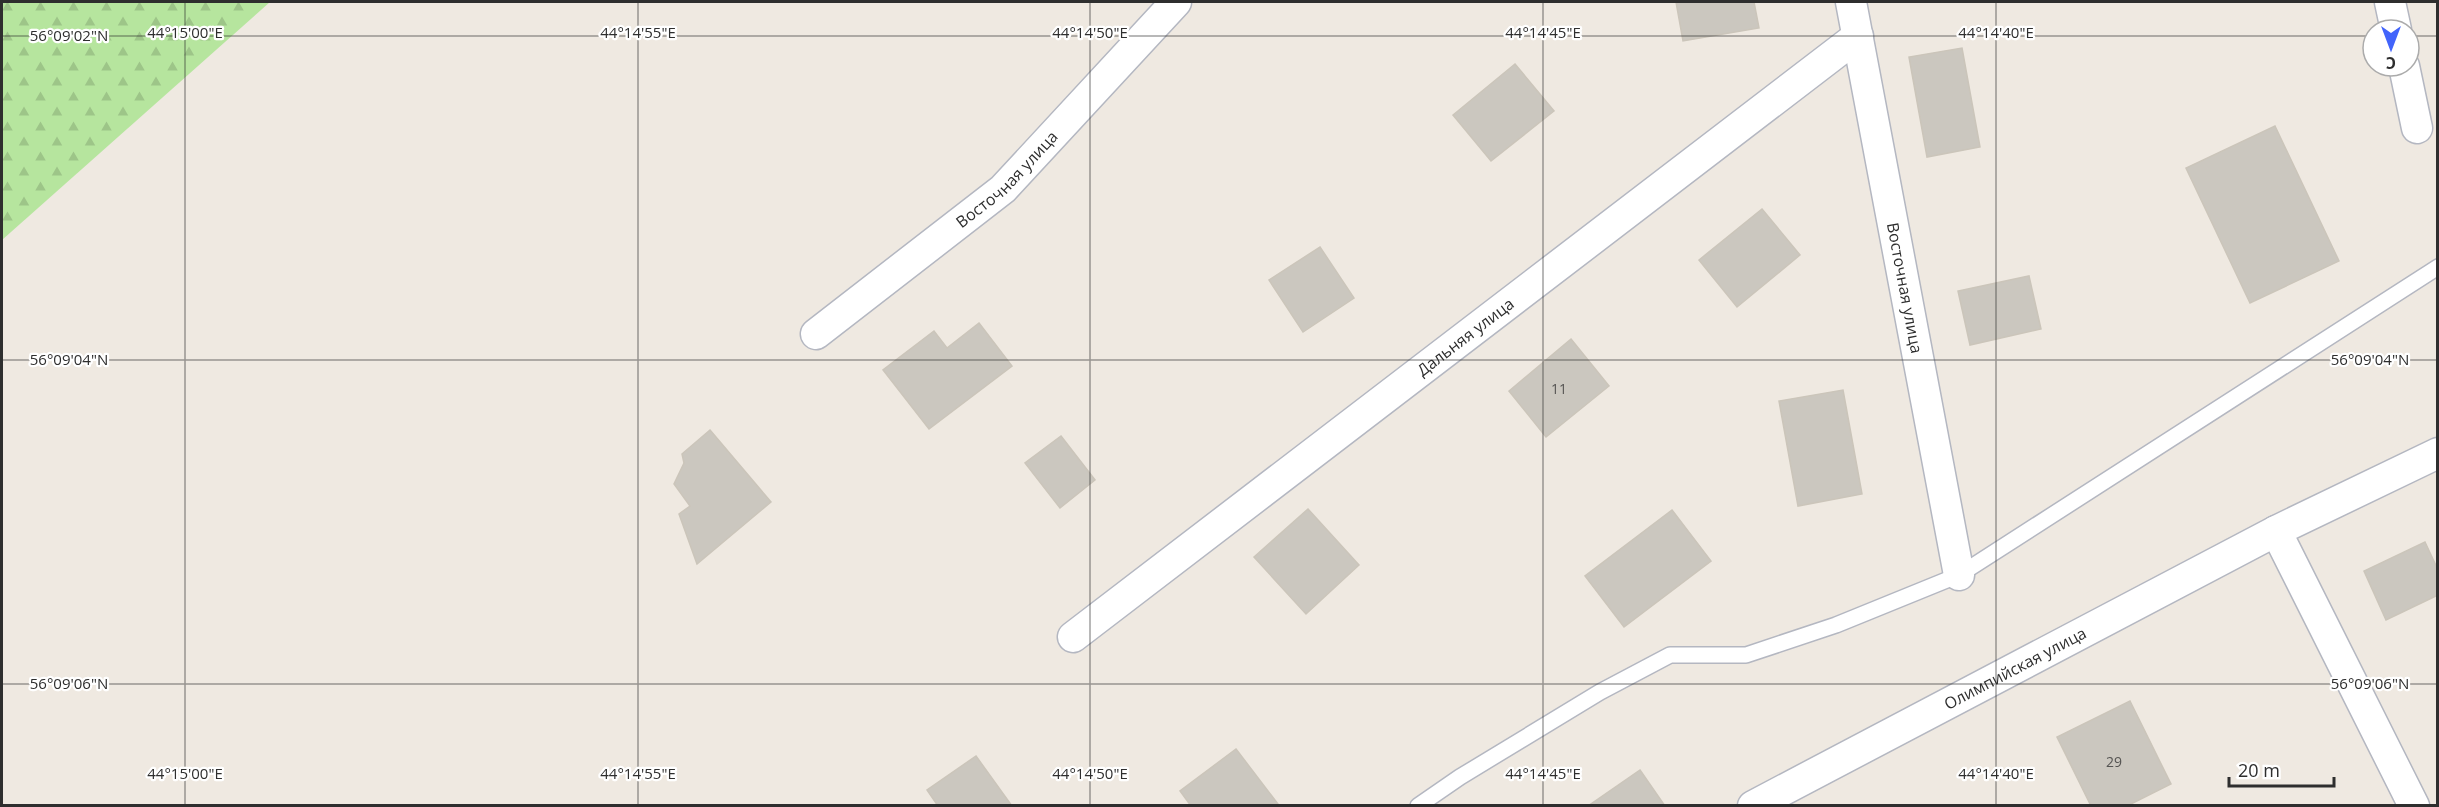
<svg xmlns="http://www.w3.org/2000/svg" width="2439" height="807" font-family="'Open Sans',sans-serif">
<defs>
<pattern id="forest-firs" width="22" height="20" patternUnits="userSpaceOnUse" patternTransform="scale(1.5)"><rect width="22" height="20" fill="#b6e59e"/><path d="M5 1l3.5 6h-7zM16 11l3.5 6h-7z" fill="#9dc588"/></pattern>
</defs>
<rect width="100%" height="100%" fill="#efe9e1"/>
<path fill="url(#forest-firs)" d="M2,2H270L2,240Z"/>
<g fill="#cbc7bf" stroke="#cbc5ba" stroke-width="1.5">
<path d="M1676,2H1754L1759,28L1683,41Z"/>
<path d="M1962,48L1980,147L1927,157L1909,57Z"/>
<path d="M1515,64L1554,111L1491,161L1453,115Z"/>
<path d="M2275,126L2339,261L2250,303L2186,168Z"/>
<path d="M1762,209L1800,255L1737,307L1699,260Z"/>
<path d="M1320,247L1354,298L1303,332L1269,280Z"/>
<path d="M2029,276L2041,329L1970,345L1958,291Z"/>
<path d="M979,323L1012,366L929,429L883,370L934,331L947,348Z"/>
<path d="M1571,339L1609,386L1546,437L1509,391Z"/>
<path d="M1843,390L1862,494L1798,506L1779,401Z"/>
<path d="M710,430L771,502L697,564L679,514L690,506L674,484L684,463L682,454Z"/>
<path d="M1061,436L1095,480L1060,508L1025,463Z"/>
<path d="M1308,509L1359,565L1306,614L1254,557Z"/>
<path d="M1672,510L1711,561L1624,627L1585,576Z"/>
<path d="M2425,542L2438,570V595L2386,620L2364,571Z"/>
<path d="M2130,701L2171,784L2127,806H2091L2057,737Z"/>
<path d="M1236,749L1278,804L1191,806L1180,791Z"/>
<path d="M976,756L1012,806H938L927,790Z"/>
<path d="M1640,770L1665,806H1588Z"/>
</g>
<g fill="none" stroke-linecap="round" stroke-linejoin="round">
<defs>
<path id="lane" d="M1418,806L1460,777L1600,692L1670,655H1746L1836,625L1959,575L2438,267"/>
<g id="street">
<path id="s1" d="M1851,2L1959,575"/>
<path d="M2390,2L2396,30"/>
<path d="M2404,66L2417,128"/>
<path id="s2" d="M816,334L1003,189L1176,2"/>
<path id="s3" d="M1073,637L1858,36"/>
<path id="s4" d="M1753,806L2276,531"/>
<path d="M2414,806L2276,531L2438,453"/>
</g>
</defs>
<use href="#lane" stroke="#b4b7c1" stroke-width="18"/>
<use href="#street" stroke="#b4b7c1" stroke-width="33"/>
<use href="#lane" stroke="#fff" stroke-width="15"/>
<use href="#street" stroke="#fff" stroke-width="30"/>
</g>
<path fill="none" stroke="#2e2e2e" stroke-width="1.5" stroke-opacity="0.45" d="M185,2V806M638,2V806M1090,2V806M1543,2V806M1996,2V806M2,36H2373M2409,36H2438M2,360H2438M2,684H2438"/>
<g text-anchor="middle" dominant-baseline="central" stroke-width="4.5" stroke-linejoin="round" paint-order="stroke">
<g font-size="14" fill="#555452">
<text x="1559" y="388">11</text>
<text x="2114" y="761">29</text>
</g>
<g font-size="16" fill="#2e2e2e" stroke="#fff">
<text stroke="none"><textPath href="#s2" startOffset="246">Восточная улица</textPath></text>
<text stroke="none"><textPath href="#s1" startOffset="291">Восточная улица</textPath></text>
<text stroke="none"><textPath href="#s3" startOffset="494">Дальняя улица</textPath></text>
<text stroke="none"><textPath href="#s4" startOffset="296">Олимпийская улица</textPath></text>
</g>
</g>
<g font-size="15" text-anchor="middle" fill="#2e2e2e" stroke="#fff" stroke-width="4.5" stroke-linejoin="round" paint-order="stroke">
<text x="185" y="38">44°15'00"E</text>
<text x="638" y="38">44°14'55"E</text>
<text x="1090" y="38">44°14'50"E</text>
<text x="1543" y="38">44°14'45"E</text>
<text x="1996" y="38">44°14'40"E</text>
<text x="69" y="41">56°09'02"N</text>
<text x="2370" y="365">56°09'04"N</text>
<text x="69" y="365">56°09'04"N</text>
<text x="2370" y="689">56°09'06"N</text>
<text x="69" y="689">56°09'06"N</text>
<text x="185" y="779">44°15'00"E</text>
<text x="638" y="779">44°14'55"E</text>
<text x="1090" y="779">44°14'50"E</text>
<text x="1543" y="779">44°14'45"E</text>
<text x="1996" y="779">44°14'40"E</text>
</g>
<rect width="2439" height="807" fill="none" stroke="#2e2e2e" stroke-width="6"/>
<g transform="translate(2391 48) rotate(180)"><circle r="28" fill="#ffffff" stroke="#ababab" stroke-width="1.5"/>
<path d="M0-4.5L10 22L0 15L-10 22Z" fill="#4264fb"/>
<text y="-9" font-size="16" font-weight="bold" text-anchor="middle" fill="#2e2e2e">С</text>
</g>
<path d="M2229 777v9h105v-9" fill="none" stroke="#2e2e2e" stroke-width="3"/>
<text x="2238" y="777" font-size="18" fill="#2e2e2e" stroke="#ffffff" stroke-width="4.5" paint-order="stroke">20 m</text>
</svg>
